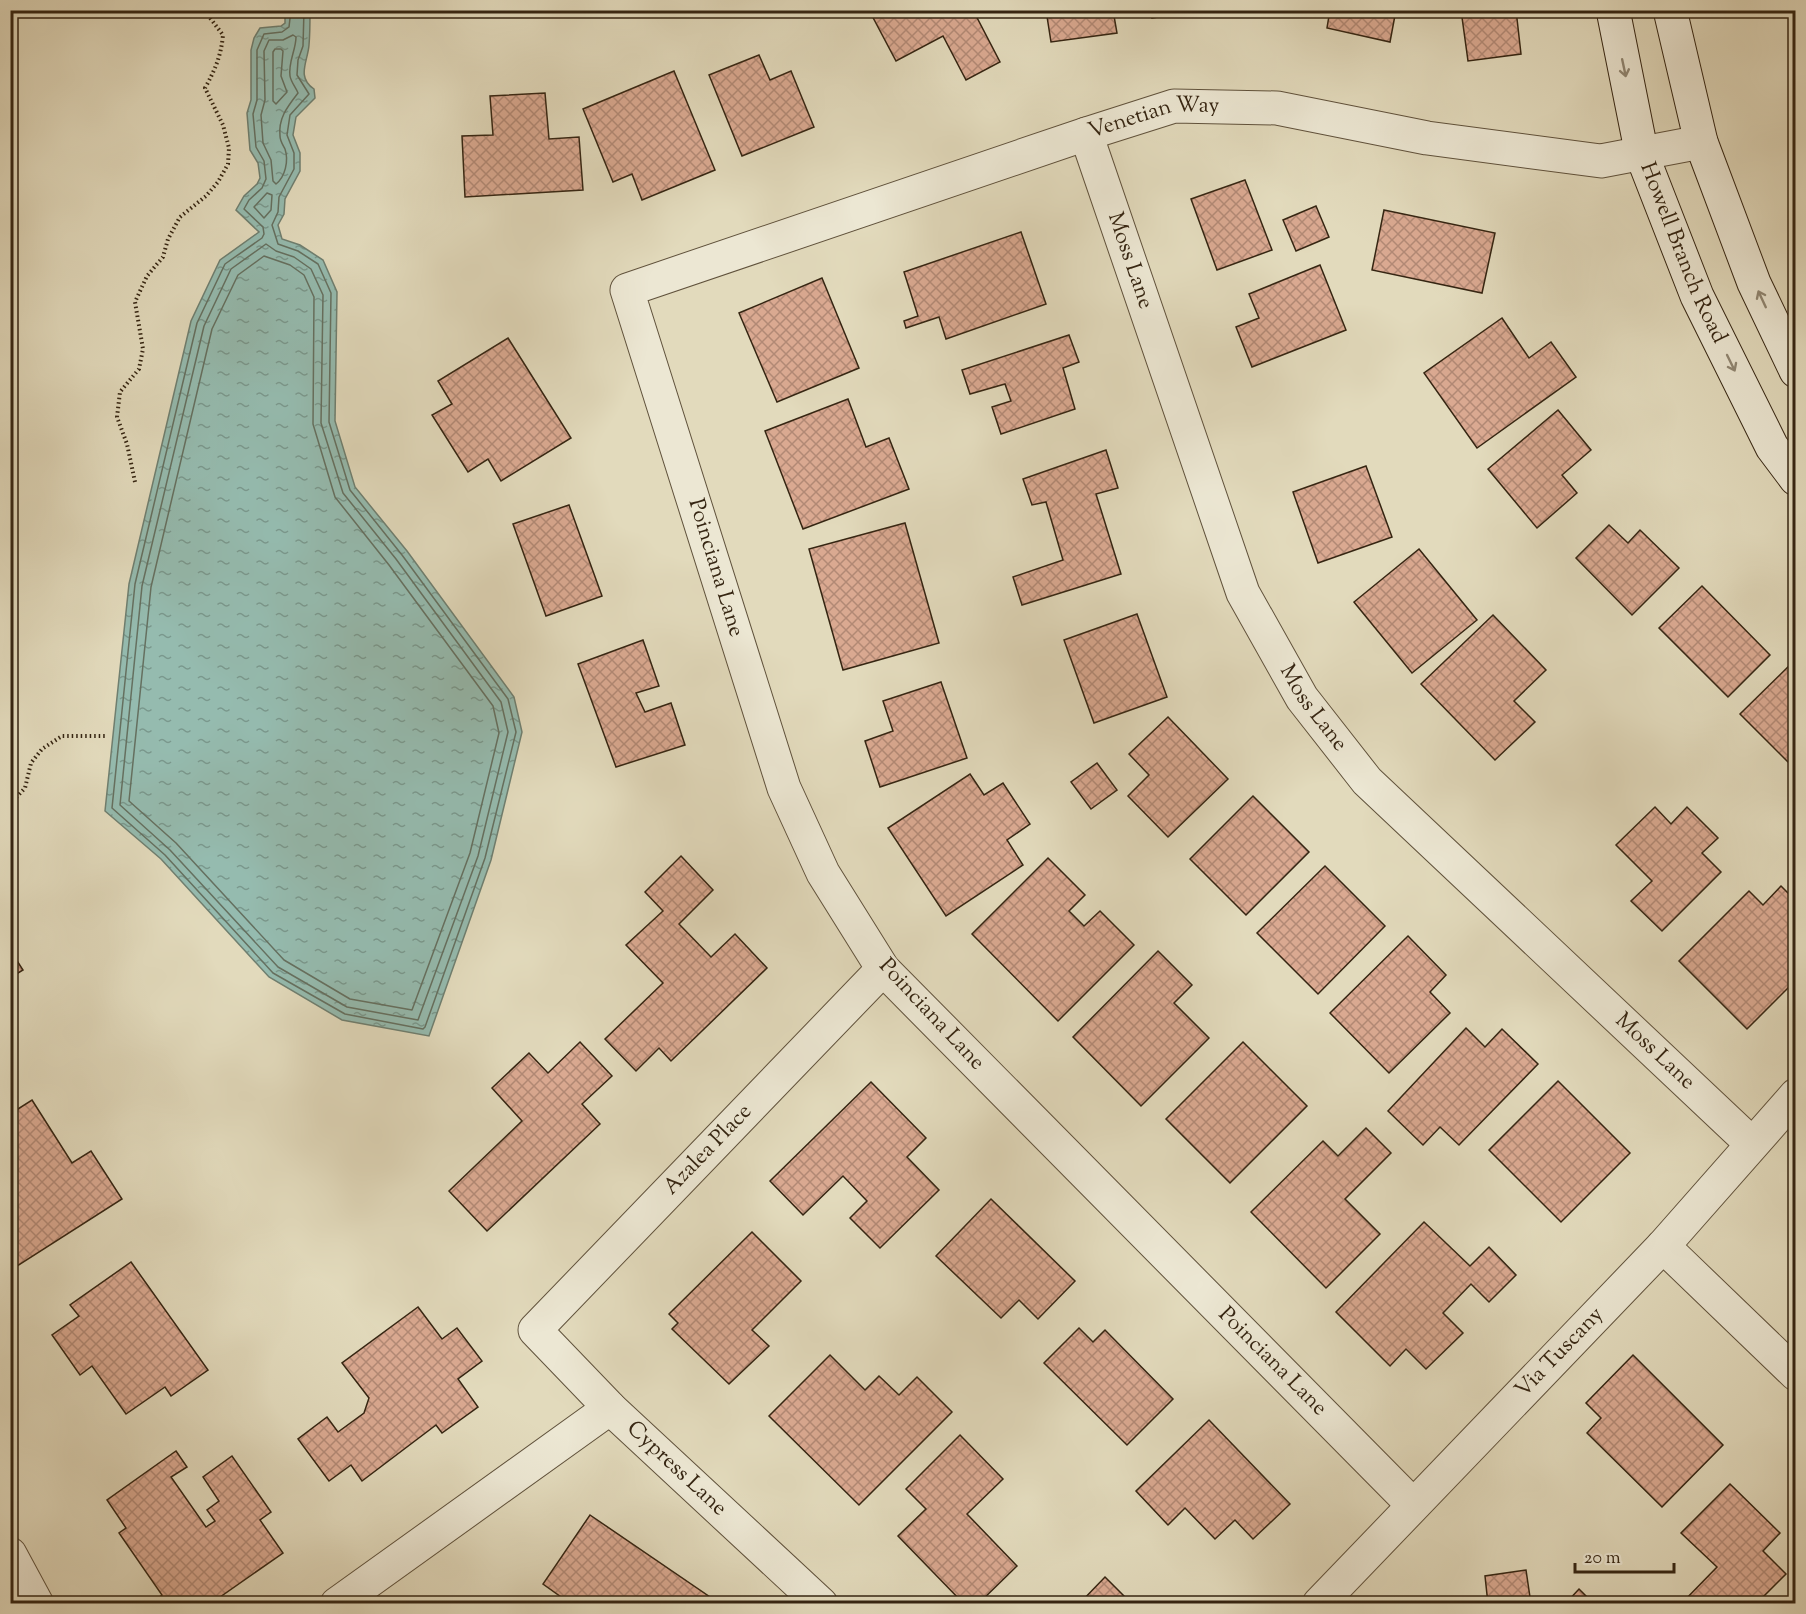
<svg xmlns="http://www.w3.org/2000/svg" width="1806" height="1614" font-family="'Sorts Mill Goudy',serif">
<defs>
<pattern id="water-ripples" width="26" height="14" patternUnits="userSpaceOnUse" patternTransform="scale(1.5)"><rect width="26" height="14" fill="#95bbaf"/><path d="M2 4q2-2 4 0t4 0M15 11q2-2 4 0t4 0" fill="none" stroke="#7a988d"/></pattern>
<pattern id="building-cross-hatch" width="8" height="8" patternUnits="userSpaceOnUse" patternTransform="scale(1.5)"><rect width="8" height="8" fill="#daa991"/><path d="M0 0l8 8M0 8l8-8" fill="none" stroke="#b28975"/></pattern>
</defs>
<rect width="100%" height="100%" fill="#e2dabc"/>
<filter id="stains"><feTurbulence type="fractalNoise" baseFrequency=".00333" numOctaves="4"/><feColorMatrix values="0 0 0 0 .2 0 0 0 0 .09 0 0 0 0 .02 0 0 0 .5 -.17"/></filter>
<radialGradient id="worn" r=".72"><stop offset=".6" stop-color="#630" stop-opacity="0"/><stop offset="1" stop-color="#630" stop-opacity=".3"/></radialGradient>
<path fill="url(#water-ripples)" stroke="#6f7f70" stroke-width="1.5" d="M285,11H310C310,22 310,34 309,45C308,61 296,77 314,89L315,98L296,117L293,135L300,153V171L285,199L284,214L278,225L282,239L300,245L323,260L337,292L335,421L355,487L407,551L514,697L522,732L491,860L429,1036L342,1020L269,977L161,859L105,811L129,584L191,321L220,260L259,232L236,210L244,196L257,184L260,178L258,163L250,150L247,113L251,100V50L254,38L260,28L281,26L285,23Z"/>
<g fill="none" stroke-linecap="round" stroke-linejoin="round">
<g stroke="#657060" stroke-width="1.5">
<path d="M291,10L289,27L282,32L264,34L257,50V100L253,114L256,147L264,161L266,179L262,188L249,200L244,209L263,227L264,234L262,238L225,264L197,323L135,584L112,808L165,855L273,973L345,1014L423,1029L425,1027L485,858L516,732L508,699L402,555L350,490L329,422L331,293L318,264L298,251L278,244L272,225L278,212L279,197L294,169V153L287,135L290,115L309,94L297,75L298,60L303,46L304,10"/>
<path d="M293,35L296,37C296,50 288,62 290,76C291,82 296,88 298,93C288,106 278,118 280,136C280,141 283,145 285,149C289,161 285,177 276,184L273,181L271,160L263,143L261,115L265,100L264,51L269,40H283Z"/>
<path d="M275,49H281L283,51L281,76L287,92L276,104L273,101V52Z"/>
<path d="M267,193L272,195L271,210L264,218L254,207Z"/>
<path d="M266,244L276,251L294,257L311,269L323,295L321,423L343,493L396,559L501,702L508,732L478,856L418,1020L347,1007L278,967L170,850L120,805L142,586L204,326L231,269Z"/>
<path d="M264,256L290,265L304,275L314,297L313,424L335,497L389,565L493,706L499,733L470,853L412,1010L350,999L284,960L176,843L129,801L151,587L212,329L238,275Z"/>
</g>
</g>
<g fill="url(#building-cross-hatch)" stroke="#352512" stroke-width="1.5">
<path d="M869,10H973L1000,62L966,80L943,36L896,61Z"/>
<path d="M1046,10H1113L1117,33L1051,42Z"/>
<path d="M1151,10H1196L1152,18Z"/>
<path d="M1330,10H1396L1390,42L1327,28Z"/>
<path d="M1461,10H1516L1521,54L1468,61Z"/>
<path d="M759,55L770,80L791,71L814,127L742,156L709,75Z"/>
<path d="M674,71L715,170L642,200L632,174L613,182L583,109Z"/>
<path d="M545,93L549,139L579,137L583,190L465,197L462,136L493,135L490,96Z"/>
<path d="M1245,180L1272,250L1217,270L1191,199Z"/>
<path d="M1316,206L1329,237L1296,251L1283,220Z"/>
<path d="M1384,210L1495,233L1482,293L1372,270Z"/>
<path d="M1021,232L1046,304L946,339L939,317L906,328L904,321L918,316L904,272Z"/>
<path d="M1320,265L1346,330L1252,367L1236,327L1259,318L1249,294Z"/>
<path d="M822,278L859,368L777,402L739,313Z"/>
<path d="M1502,318L1529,358L1551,342L1576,377L1477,448L1424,373Z"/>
<path d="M1069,335L1079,362L1063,368L1075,409L1001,434L992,407L1011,401L1005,384L970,394L962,370Z"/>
<path d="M508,338L571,438L501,481L488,459L468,472L432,415L452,404L438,381Z"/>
<path d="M848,399L866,447L889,438L909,489L803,529L765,431Z"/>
<path d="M1558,410L1591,450L1562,475L1577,493L1537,528L1488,469Z"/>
<path d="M1106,450L1118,488L1096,494L1121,574L1022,605L1013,577L1063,560L1046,502L1032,505L1023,479Z"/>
<path d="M1366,466L1392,537L1318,563L1293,492Z"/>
<path d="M569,505L602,596L546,616L513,524Z"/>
<path d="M905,523L939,643L843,670L809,549Z"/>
<path d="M1609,525L1628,543L1640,530L1679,568L1632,615L1576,558Z"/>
<path d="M1419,549L1477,620L1412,673L1354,602Z"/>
<path d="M1702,586L1770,655L1728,697L1659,628Z"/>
<path d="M1137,614L1167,697L1094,723L1064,640Z"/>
<path d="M1493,615L1546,670L1514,701L1535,722L1495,760L1421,684Z"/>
<path d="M643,640L659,686L636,693L645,712L671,703L685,745L616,767L578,664Z"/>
<path d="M1796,659V770L1740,714Z"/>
<path d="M941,682L967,758L880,787L865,741L893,731L883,701Z"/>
<path d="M1168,717L1228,779L1168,837L1128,796L1149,775L1129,754Z"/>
<path d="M1097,763L1117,790L1091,809L1071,782Z"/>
<path d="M970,774L984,795L1003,783L1030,824L1007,840L1023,865L946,916L888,828Z"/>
<path d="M1253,796L1309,852L1246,915L1190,859Z"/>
<path d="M1655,807L1671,824L1687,807L1718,838L1702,853L1721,872L1662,931L1631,901L1652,881L1616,845Z"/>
<path d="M681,856L713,890L679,924L711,957L735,934L767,968L671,1061L659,1048L636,1071L605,1039L663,983L626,945L663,911L645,892Z"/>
<path d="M1048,858L1085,895L1069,911L1084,926L1100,911L1134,945L1058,1021L972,934Z"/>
<path d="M1325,866L1385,926L1318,994L1257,933Z"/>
<path d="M1781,886L1796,901V980L1747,1029L1679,961L1749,891L1763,905Z"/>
<path d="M1408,936L1446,975L1430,992L1450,1013L1389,1073L1330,1013Z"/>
<path d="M10,950L23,970L10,978Z"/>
<path d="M1158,951L1192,985L1174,1003L1209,1038L1141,1106L1073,1037Z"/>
<path d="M1466,1028L1485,1047L1502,1029L1538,1064L1459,1145L1440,1127L1423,1145L1388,1111Z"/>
<path d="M580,1042L612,1076L582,1104L600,1124L487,1231L449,1191L522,1121L492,1088L529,1053L548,1073Z"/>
<path d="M1243,1042L1307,1106L1230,1183L1166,1119Z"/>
<path d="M10,1055L17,1066L10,1070Z"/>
<path d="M1558,1081L1630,1153L1561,1222L1489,1150Z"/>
<path d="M871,1082L926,1138L907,1157L939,1190L880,1248L850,1218L867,1201L843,1176L803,1215L770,1181Z"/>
<path d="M32,1100L72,1163L91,1151L122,1199L11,1270L10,1114Z"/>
<path d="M1366,1128L1391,1153L1345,1199L1380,1234L1326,1288L1251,1212L1323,1141L1338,1156Z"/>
<path d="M991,1199L1075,1281L1038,1319L1019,1300L1001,1318L936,1256Z"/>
<path d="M1424,1222L1470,1266L1489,1247L1516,1275L1489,1302L1471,1284L1443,1313L1463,1333L1426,1369L1406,1349L1390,1366L1336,1312Z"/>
<path d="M752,1232L801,1281L752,1330L769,1346L729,1384L672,1329L678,1323L669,1314Z"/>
<path d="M131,1262L208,1370L171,1396L165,1387L126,1414L92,1366L80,1375L52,1335L79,1316L70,1305Z"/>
<path d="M418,1307L442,1339L457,1328L482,1361L458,1379L478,1407L442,1433L436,1425L362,1481L351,1465L329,1481L298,1439L327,1417L338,1432L364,1413L369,1398L342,1363Z"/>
<path d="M1079,1328L1093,1342L1105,1330L1173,1399L1127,1445L1044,1363Z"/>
<path d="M830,1355L865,1390L879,1376L899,1395L917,1377L952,1412L859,1505L769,1416Z"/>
<path d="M1633,1355L1723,1445L1662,1507L1587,1433L1601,1418L1586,1403Z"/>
<path d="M1209,1420L1290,1504L1253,1539L1235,1520L1215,1539L1185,1508L1168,1525L1136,1491Z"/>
<path d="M960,1435L1003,1479L967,1514L1017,1566L978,1604H964L898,1536L926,1509L906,1489Z"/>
<path d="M176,1451L187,1467L171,1477L206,1527L215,1521L207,1510L219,1501L203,1477L232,1456L271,1512L260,1520L283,1553L210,1604H150L162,1595L119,1533L126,1528L107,1500Z"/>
<path d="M1730,1484L1780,1533L1763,1551L1786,1574L1756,1604H1681L1717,1567L1681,1533Z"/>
<path d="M590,1515L710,1597L706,1604H603L597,1599L594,1604H571L543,1584Z"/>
<path d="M1526,1570L1531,1604H1488L1485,1576Z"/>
<path d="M1105,1577L1132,1604H1079Z"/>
<path d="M1579,1589L1594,1604H1565Z"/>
</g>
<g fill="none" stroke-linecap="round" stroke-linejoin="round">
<defs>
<g id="minor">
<path id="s1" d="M1086,134L1243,593L1302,698L1367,781L1752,1144"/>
<path d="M1663,1246L1796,1374"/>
<path id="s2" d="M1413,1505L883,969L823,873L784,788L627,290L1086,134L1174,106L1277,108L1427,138L1601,161L1701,142"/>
<path d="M10,1554L37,1604"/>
<path d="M337,1604L610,1408"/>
<path id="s3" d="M821,1604L610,1408L535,1330L883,969"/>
<path id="s4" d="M1319,1604L1663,1246L1796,1095"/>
</g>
<g id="secondary">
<path id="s5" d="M1613,10L1642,155L1697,296L1772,447L1796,479"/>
<path d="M1670,10L1701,142L1754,283L1796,371"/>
</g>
</defs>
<use href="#minor" stroke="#60523c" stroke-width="35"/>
<use href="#secondary" stroke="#352512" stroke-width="35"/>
<g stroke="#352512" stroke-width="4" stroke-dasharray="1.5 3" stroke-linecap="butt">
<path d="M121,10L127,15L141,10"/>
<path d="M135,482L127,444L117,417L120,392L139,369L143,349L135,302L147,276L163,257L168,239L180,217L206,196L218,182L228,164L229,148L223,125L205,88C215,70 221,56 223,35L204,10"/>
<path d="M10,804L25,788L31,763L42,749L62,736H106"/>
</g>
<use href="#minor" stroke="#ece7d3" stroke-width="33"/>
<use href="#secondary" stroke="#ece7d3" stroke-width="33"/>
</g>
<defs><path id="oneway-shaft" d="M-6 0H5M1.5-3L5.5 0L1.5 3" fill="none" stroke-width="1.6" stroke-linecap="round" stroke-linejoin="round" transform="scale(1.5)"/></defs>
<g stroke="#908672">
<use href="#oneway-shaft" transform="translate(1624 68) rotate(78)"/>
<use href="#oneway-shaft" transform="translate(1762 299) rotate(-115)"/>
<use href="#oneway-shaft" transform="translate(1731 363) rotate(64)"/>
</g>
<g text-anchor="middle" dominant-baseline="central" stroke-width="5" stroke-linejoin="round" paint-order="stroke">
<g font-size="22" fill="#352512" stroke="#ece7d3">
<text stroke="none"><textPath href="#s2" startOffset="2038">Venetian Way</textPath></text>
<text stroke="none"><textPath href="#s5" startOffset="254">Howell Branch Road</textPath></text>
<text stroke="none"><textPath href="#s1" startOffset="134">Moss Lane</textPath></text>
<text transform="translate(715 568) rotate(73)">Poinciana Lane</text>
<text stroke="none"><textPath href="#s1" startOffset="620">Moss Lane</textPath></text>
<text transform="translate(931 1015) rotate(47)">Poinciana Lane</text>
<text stroke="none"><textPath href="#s1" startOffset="1106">Moss Lane</textPath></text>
<text stroke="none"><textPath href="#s3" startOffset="646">Azalea Place</textPath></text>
<text stroke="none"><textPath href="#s4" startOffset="348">Via Tuscany</textPath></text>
<text transform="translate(1272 1362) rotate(45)">Poinciana Lane</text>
<text transform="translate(676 1469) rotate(43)">Cypress Lane</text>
</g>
</g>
<rect width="1806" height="1614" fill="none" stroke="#e2dabc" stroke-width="36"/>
<rect x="12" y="12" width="1782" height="1590" fill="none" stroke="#352512" stroke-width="3"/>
<rect x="18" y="18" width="1770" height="1578" fill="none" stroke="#352512" stroke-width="1.5"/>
<path d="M1575 1563v9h99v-9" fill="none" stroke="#352512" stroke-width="3"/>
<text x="1584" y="1563" font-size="18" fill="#352512" stroke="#ece7d3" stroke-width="4.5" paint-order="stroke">20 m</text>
<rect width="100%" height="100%" filter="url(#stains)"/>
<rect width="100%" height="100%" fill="url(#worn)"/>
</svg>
